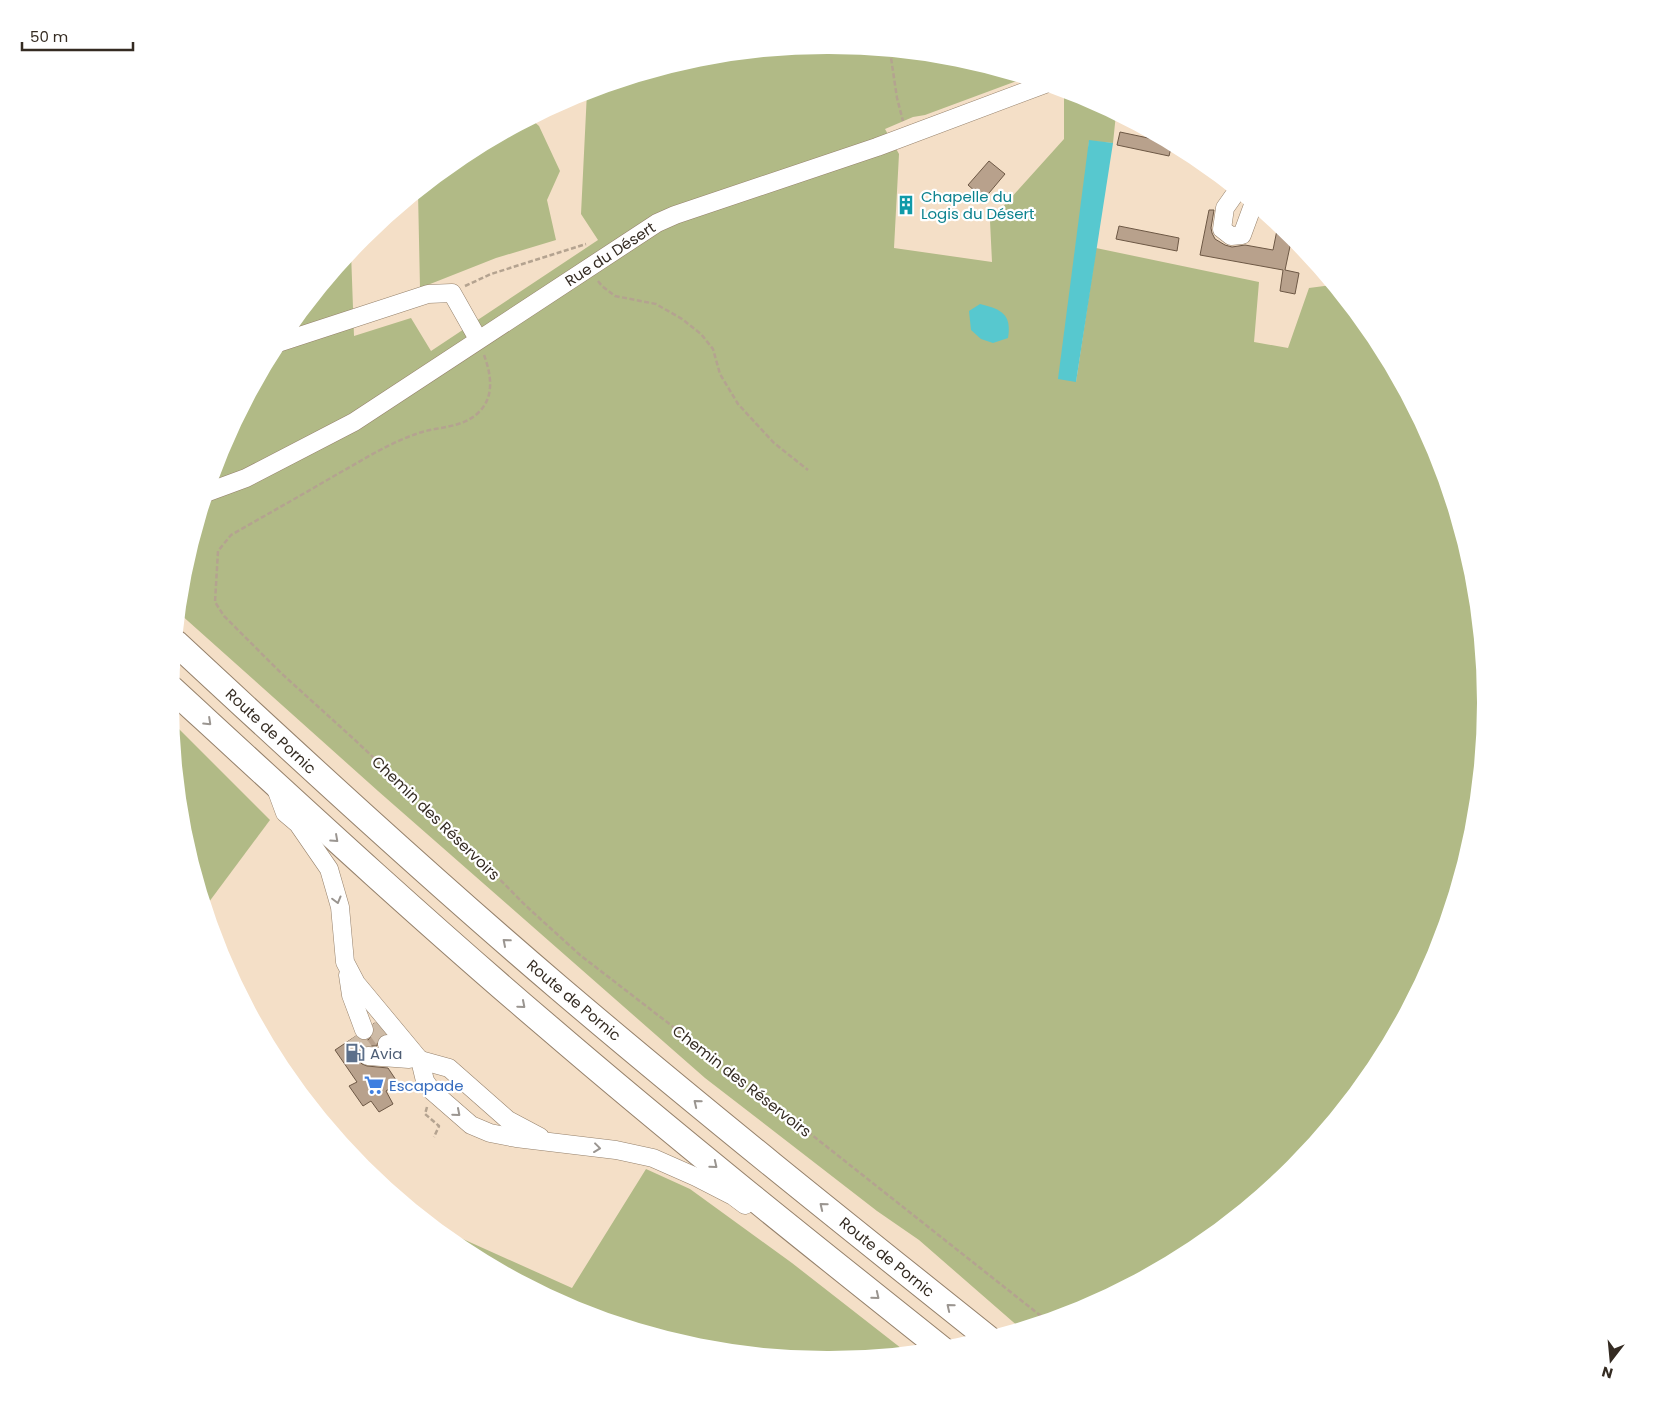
<svg xmlns="http://www.w3.org/2000/svg" width="1656" height="1405" font-family="Poppins,sans-serif">
<rect width="100%" height="100%" fill="#f4dfc7"/>
<g fill="#b1ba86">
<path d="M828,45L957,58L1025,78L925,115L913,117L885,129L899,154L894,248L992,262L990,221L1064,139V90L1080,95L1116,114L1113,143L1089,141L1076,382L1096,248L1259,282L1254,342L1288,348L1309,288L1332,285L1375,337L1436,451L1473,575L1485,703L1473,831L1435,954L1375,1068L1293,1168L1193,1249L1079,1310L1020,1328L919,1240L877,1211L705,1078L378,791L179,613L183,574L221,451L281,337L351,252L354,336L411,318L431,351L598,240L581,214L587,92L700,58Z"/>
<path d="M531,119L539,126L560,171L547,200L556,240L496,258L420,288L418,192L463,156Z"/>
<path d="M173,723L270,820L206,906L183,830Z"/>
<path d="M646,1169L690,1189L792,1263L906,1352L828,1360L699,1347L576,1310L462,1249L434,1226L572,1288Z"/>
</g>
<g fill="#57c8cf">
<path d="M1089,140L1113,143L1076,382L1058,379Z"/>
<path d="M980,304C1001,309 1012,314 1008,338L993,343L981,339L971,330L969,311Z"/>
</g>
<g fill="#b8a18c" stroke="#6d5845">
<path d="M1120,132L1167,142L1172,144L1169,156L1117,145Z"/>
<path d="M989,161L1005,174L984,199L968,185Z"/>
<path d="M1209,210H1214L1211,228L1212,233L1215,239L1225,245L1232,247L1245,245L1273,250L1278,225L1292,237L1285,270L1299,273L1295,294L1280,291L1283,270L1200,255Z"/>
<path d="M1119,226L1179,238L1177,251L1116,239Z"/>
<path d="M375,1023L385,1034L378,1039L377,1046H364L360,1050L358,1055V1060L362,1064L367,1066L388,1068L398,1083L386,1091L393,1104L379,1112L371,1101L363,1106L349,1086L357,1082L335,1050L356,1036L362,1040H368L374,1032L373,1024Z"/>
</g>
<g fill="none" stroke-linecap="round" stroke-linejoin="round">
<g stroke="#cebba6" stroke-width="18" stroke-dasharray="18 9" stroke-linecap="butt">
<path d="M373,1024L387,1044"/>
<path d="M354,1037L368,1056"/>
</g>
<defs>
<g id="minor">
<path d="M1237,191L1225,208L1222,229L1231,236L1242,235L1253,205"/>
<path d="M278,343L428,294L452,293L478,339"/>
<path d="M208,492L246,478L354,422L657,223L675,215L877,147L1045,84"/>
<path d="M275,786L285,813L298,824L329,869L340,907L345,962L356,983L420,1060L425,1081L432,1091L471,1125L490,1133L516,1138L616,1150L653,1158L696,1177L733,1196L745,1205"/>
<path d="M348,975L351,995L364,1030"/>
<path d="M387,1044L420,1060L449,1068L508,1120L540,1137"/>
<path d="M368,1056L409,1059"/>
</g>
<g id="highway">
<path d="M176,643C302,760 429,877 559,988C700,1108 844,1223 988,1338"/>
<path d="M172,689C296,803 419,917 547,1026C676,1137 809,1243 942,1349"/>
</g>
</defs>
<use href="#minor" stroke="#95816b" stroke-width="19"/>
<use href="#highway" stroke="#95816b" stroke-width="27"/>
<g stroke="#b4a390" stroke-width="2.5" stroke-dasharray="5 2.5" stroke-linecap="butt">
<path d="M890,51L897,98L903,121"/>
<path d="M598,281L602,286L615,296L656,304L682,319L701,334L713,349L720,374L738,404L774,443L808,470"/>
<path d="M465,286L491,274L586,244"/>
<path d="M484,355C491,374 495,396 479,412C462,429 437,426 416,434C387,444 361,461 334,476C300,496 266,515 231,535L218,551L215,602L224,616L281,673L356,741L470,849L525,905L580,955L755,1090L1046,1320"/>
<path d="M427,1107L425,1114L439,1126L434,1137"/>
</g>
<use href="#minor" stroke="#fff" stroke-width="18"/>
<use href="#highway" stroke="#fff" stroke-width="25"/>
</g>
<defs><path id="oneway-chevron" d="M-2-3.5L2.5 0L-2 3.5" fill="none" stroke-width="1.6" stroke-linecap="round" stroke-linejoin="round" transform="scale(1.25)"/></defs>
<g stroke="#9a9590">
<use href="#oneway-chevron" transform="translate(208 722) rotate(43)"/>
<use href="#oneway-chevron" transform="translate(335 839) rotate(42)"/>
<use href="#oneway-chevron" transform="translate(337 900) rotate(75)"/>
<use href="#oneway-chevron" transform="translate(506 942) rotate(-139)"/>
<use href="#oneway-chevron" transform="translate(522 1005) rotate(41)"/>
<use href="#oneway-chevron" transform="translate(697 1103) rotate(-141)"/>
<use href="#oneway-chevron" transform="translate(457 1113) rotate(41)"/>
<use href="#oneway-chevron" transform="translate(597 1148) rotate(7)"/>
<use href="#oneway-chevron" transform="translate(714 1165) rotate(39)"/>
<use href="#oneway-chevron" transform="translate(823 1206) rotate(-141)"/>
<use href="#oneway-chevron" transform="translate(876 1296) rotate(39)"/>
<use href="#oneway-chevron" transform="translate(950 1307) rotate(-141)"/>
</g>
<defs>
<symbol id="building-bare" viewBox="-9 -9 18 18"><path d="M-4-6H4V6H1V3H-1V6H-4ZM-2.5-4.3h1.7v1.8h-1.7ZM.8-4.3h1.7v1.8H.8ZM-2.5-1h1.7V.8h-1.7ZM.8-1h1.7V.8H.8Z" fill="#0f9aa8" stroke="#fff" stroke-width="2.5" paint-order="stroke"/></symbol>
<symbol id="fuel-bare" viewBox="-9 -9 18 18"><path d="M-5.5-6h7V0h2V4h1.3V-2.5L3-4.5l.8-.8L6-3V5H2.5V1h-1V6h-7ZM-4.2-4.7v3.2H.2V-4.7Z" fill="#5c6f8a" stroke="#fff" stroke-width="2.5" paint-order="stroke"/></symbol>
<symbol id="supermarket-bare" viewBox="-9 -9 18 18"><path d="M-6-5.5h2.5l.6 2H6L4.5 2H-2.5L-4.4-4H-6ZM-1.5 3.2a1.3 1.3 0 1 0 .1 0ZM3 3.2a1.3 1.3 0 1 0 .1 0Z" fill="#3f7fe0" stroke="#fff" stroke-width="2.5" paint-order="stroke"/></symbol>
</defs>
<g fill-rule="evenodd">
<use href="#building-bare" x="892" y="191" width="28" height="28"/>
<use href="#fuel-bare" x="341" y="1039" width="28" height="28"/>
<use href="#supermarket-bare" x="360" y="1071" width="28" height="28"/>
</g>
<g text-anchor="middle" dominant-baseline="central" stroke-width="4.5" stroke-linejoin="round" paint-order="stroke">
<g font-size="15" fill="#0d838f" stroke="#fff" text-anchor="start">
<text x="921" y="196">Chapelle du<tspan x="921" dy="17">Logis du Désert</tspan></text>
</g>
<g font-size="15" fill="#342b22" stroke="#fff">
<text transform="translate(610 254) rotate(-33)">Rue du Désert</text>
<text transform="translate(271 731) rotate(43)">Route de Pornic</text>
<text transform="translate(436 818) rotate(44)">Chemin des Réservoirs</text>
<text transform="translate(574 1000) rotate(40)">Route de Pornic</text>
<text transform="translate(742 1081) rotate(38)">Chemin des Réservoirs</text>
<text transform="translate(887 1257) rotate(39)">Route de Pornic</text>
</g>
<g font-size="15" fill="#4e5e75" stroke="#fff" text-anchor="start">
<text x="370" y="1053">Avia</text>
</g>
<g font-size="15" fill="#366cbe" stroke="#fff" text-anchor="start">
<text x="389" y="1085">Escapade</text>
</g>
</g>
<path d="M0 0H1656V1405H0ZM827 54H829A648 648 0 0 1 1477 702V703A648 648 0 0 1 829 1351H827A648 648 0 0 1 179 703V702A648 648 0 0 1 827 54Z" fill="#fff" fill-rule="evenodd"/>
<g transform="translate(1611 1360) rotate(196)" stroke="#ffffff" stroke-width="4" paint-order="stroke">
<path d="M0-4L9 19L0 12L-9 19Z" fill="#342b22"/>
<text y="-8" font-size="14" font-weight="bold" text-anchor="middle" fill="#342b22">N</text>
</g>
<path d="M22 42v8h111v-8" fill="none" stroke="#342b22" stroke-width="2.5"/>
<text x="30" y="42" font-size="15" fill="#342b22" stroke="#ffffff" stroke-width="4" paint-order="stroke">50 m</text>
</svg>
